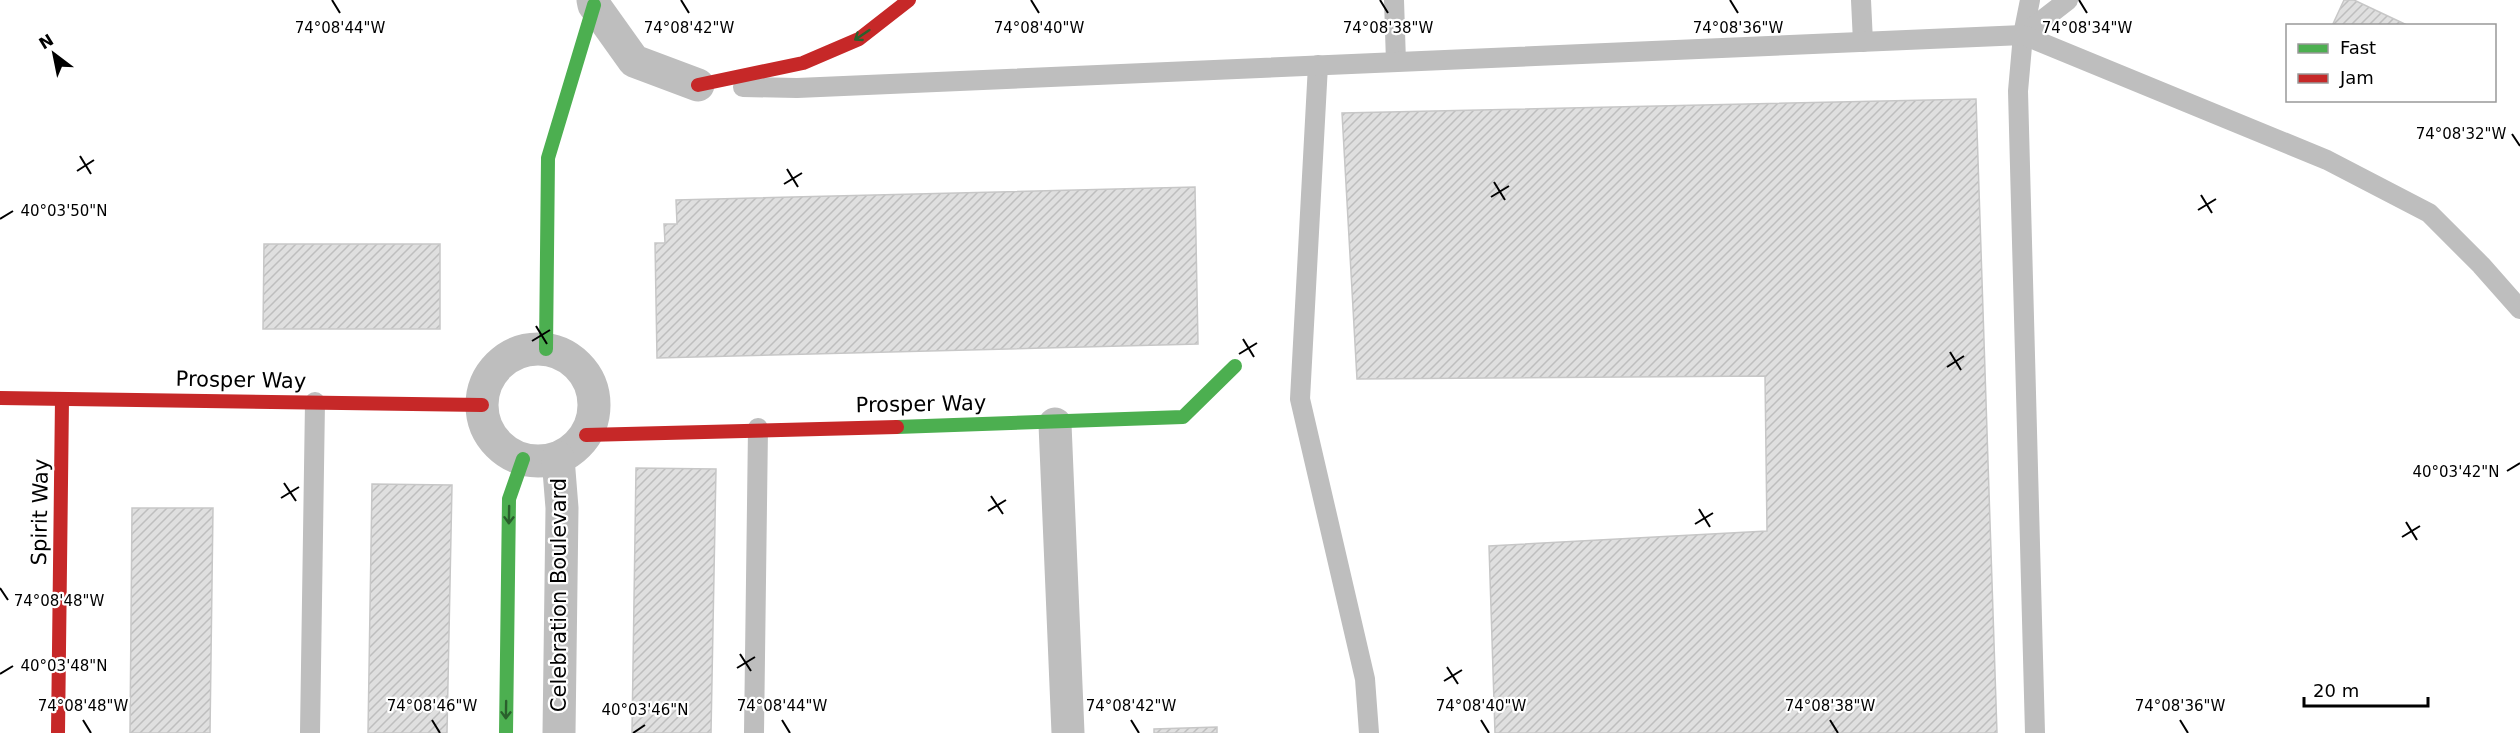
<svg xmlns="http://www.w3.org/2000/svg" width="2520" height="733" font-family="'DejaVu Sans',sans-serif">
<defs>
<pattern id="building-hatch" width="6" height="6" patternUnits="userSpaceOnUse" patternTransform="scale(1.5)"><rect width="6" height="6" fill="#dfdfdf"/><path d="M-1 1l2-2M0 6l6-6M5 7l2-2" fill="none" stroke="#bebebe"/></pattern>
</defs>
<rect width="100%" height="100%" fill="#fff"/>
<g fill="url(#building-hatch)" stroke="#c7c7c7" stroke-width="1.5">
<path d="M2344,0H2354L2409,26H2332Z"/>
<path d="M1976,99L1997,733H1495L1489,546L1767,531L1765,376L1357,379L1342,113Z"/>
<path d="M1195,187L1198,344L657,358L655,243H665L664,224H677L676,200Z"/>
<path d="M264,244H440V329H263Z"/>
<path d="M636,468L716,469L711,733H632Z"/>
<path d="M372,484L452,485L447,733H368Z"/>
<path d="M132,508H213L210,733H130Z"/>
<path d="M1217,727V733H1154V729Z"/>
</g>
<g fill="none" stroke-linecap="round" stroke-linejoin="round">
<g stroke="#bebebe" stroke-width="20">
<path d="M1394,0L1396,62"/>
<path d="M1861,0L1863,42"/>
<path d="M2030,0L2023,35L2018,91L2035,733"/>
<path d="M2023,35L2068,0"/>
<path d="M1318,65L1300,399L1365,679L1369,733"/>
<path d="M743,87L797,88L2023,35L2327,160L2429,213L2481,265L2520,309"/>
<path d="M310,733L315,402"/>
<path d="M754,733L758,428"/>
</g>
<g stroke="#bebebe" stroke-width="33">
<path d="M593,0L594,5L634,61L698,85"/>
<circle cx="538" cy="405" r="56"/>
<path d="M1055,424L1068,733"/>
<path d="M558,458L562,508L559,733"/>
</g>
<g stroke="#4caf50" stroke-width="14">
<path d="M546,349L548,158L594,5"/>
<path d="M897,427L1183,417L1235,366"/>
<path d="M506,733L509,499L523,459"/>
</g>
<g stroke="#c62828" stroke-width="14">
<path d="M698,85L803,63L859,39L909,0"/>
<path d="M0,398L482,405"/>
<path d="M586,435L897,427"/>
<path d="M58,733L62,399"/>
</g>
</g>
<defs><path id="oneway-shaft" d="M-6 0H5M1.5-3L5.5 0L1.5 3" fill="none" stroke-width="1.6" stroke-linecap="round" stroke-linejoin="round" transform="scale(1.5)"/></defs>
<g stroke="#2a602c">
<use href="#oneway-shaft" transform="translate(862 35) rotate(146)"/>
<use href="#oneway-shaft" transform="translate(509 515) rotate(91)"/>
<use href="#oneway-shaft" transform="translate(506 710) rotate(91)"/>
</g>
<path fill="none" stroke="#000" stroke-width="2" d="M332,0L340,13M681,0L689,13M1031,0L1039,13M1380,0L1388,13M1730,0L1738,13M2079,0L2087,13M2512,134L2520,146M80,156L91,174M787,169L798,187M77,171L94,160M1494,182L1505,200M784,184L802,173M2201,195L2212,213M1491,197L1509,186M2198,210L2216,199M0,219L13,211M536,326L547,344M1243,339L1254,357M532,341L550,330M1950,352L1961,370M1239,354L1257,343M1947,367L1964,356M2507,471L2520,463M284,483L296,501M991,496L1003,514M281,498L299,487M1699,509L1710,527M988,511L1006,500M2406,522L2417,540M1695,524L1713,513M2402,537L2420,526M0,588L8,600M740,654L751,671M1447,667L1458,684M737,668L755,657M0,674L13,666M1444,681L1462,670M83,720L91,733M432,720L440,733M782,720L790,733M1131,720L1139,733M1481,720L1489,733M1830,720L1838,733M2180,720L2188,733M633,733L645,725"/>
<g text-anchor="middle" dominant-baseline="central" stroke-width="4.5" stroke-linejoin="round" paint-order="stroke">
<g font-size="21" fill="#000" stroke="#fff">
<text transform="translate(241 380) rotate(1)">Prosper Way</text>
<text transform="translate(921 404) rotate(-1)">Prosper Way</text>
<text transform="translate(40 512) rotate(-89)">Spirit Way</text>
<text transform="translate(559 595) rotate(-90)">Celebration Boulevard</text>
</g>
</g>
<g font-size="15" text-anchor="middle" fill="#000" stroke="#fff" stroke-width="4.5" stroke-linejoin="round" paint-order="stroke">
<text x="340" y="33">74°08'44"W</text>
<text x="689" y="33">74°08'42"W</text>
<text x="1039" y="33">74°08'40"W</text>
<text x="1388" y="33">74°08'38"W</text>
<text x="1738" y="33">74°08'36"W</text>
<text x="2087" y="33">74°08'34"W</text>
<text x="2461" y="139">74°08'32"W</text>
<text x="64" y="216">40°03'50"N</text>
<text x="2456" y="477">40°03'42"N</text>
<text x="59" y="606">74°08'48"W</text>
<text x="64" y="671">40°03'48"N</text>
<text x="83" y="711">74°08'48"W</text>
<text x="432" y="711">74°08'46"W</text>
<text x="782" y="711">74°08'44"W</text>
<text x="1131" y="711">74°08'42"W</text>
<text x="1481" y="711">74°08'40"W</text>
<text x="1830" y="711">74°08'38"W</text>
<text x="2180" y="711">74°08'36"W</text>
<text x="645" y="715">40°03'46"N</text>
</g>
<rect x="2286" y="24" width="210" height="78" fill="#ffffff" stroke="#999999" stroke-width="1.5"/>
<rect x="2298" y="44" width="30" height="9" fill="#4caf50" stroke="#999999" stroke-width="1.5"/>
<text x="2340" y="54" font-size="18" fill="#000000">Fast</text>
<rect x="2298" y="74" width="30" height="9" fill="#c62828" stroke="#999999" stroke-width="1.5"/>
<text x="2340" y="84" font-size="18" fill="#000000">Jam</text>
<g transform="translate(54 54) rotate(328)" stroke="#ffffff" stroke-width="4.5" paint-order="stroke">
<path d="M0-4.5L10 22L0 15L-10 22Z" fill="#000000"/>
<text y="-9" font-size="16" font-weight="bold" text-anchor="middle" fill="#000000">N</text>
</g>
<path d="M2304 697v9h124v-9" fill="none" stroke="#000000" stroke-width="3"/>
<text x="2313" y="697" font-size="18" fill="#000000" stroke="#ffffff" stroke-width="4.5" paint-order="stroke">20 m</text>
</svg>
